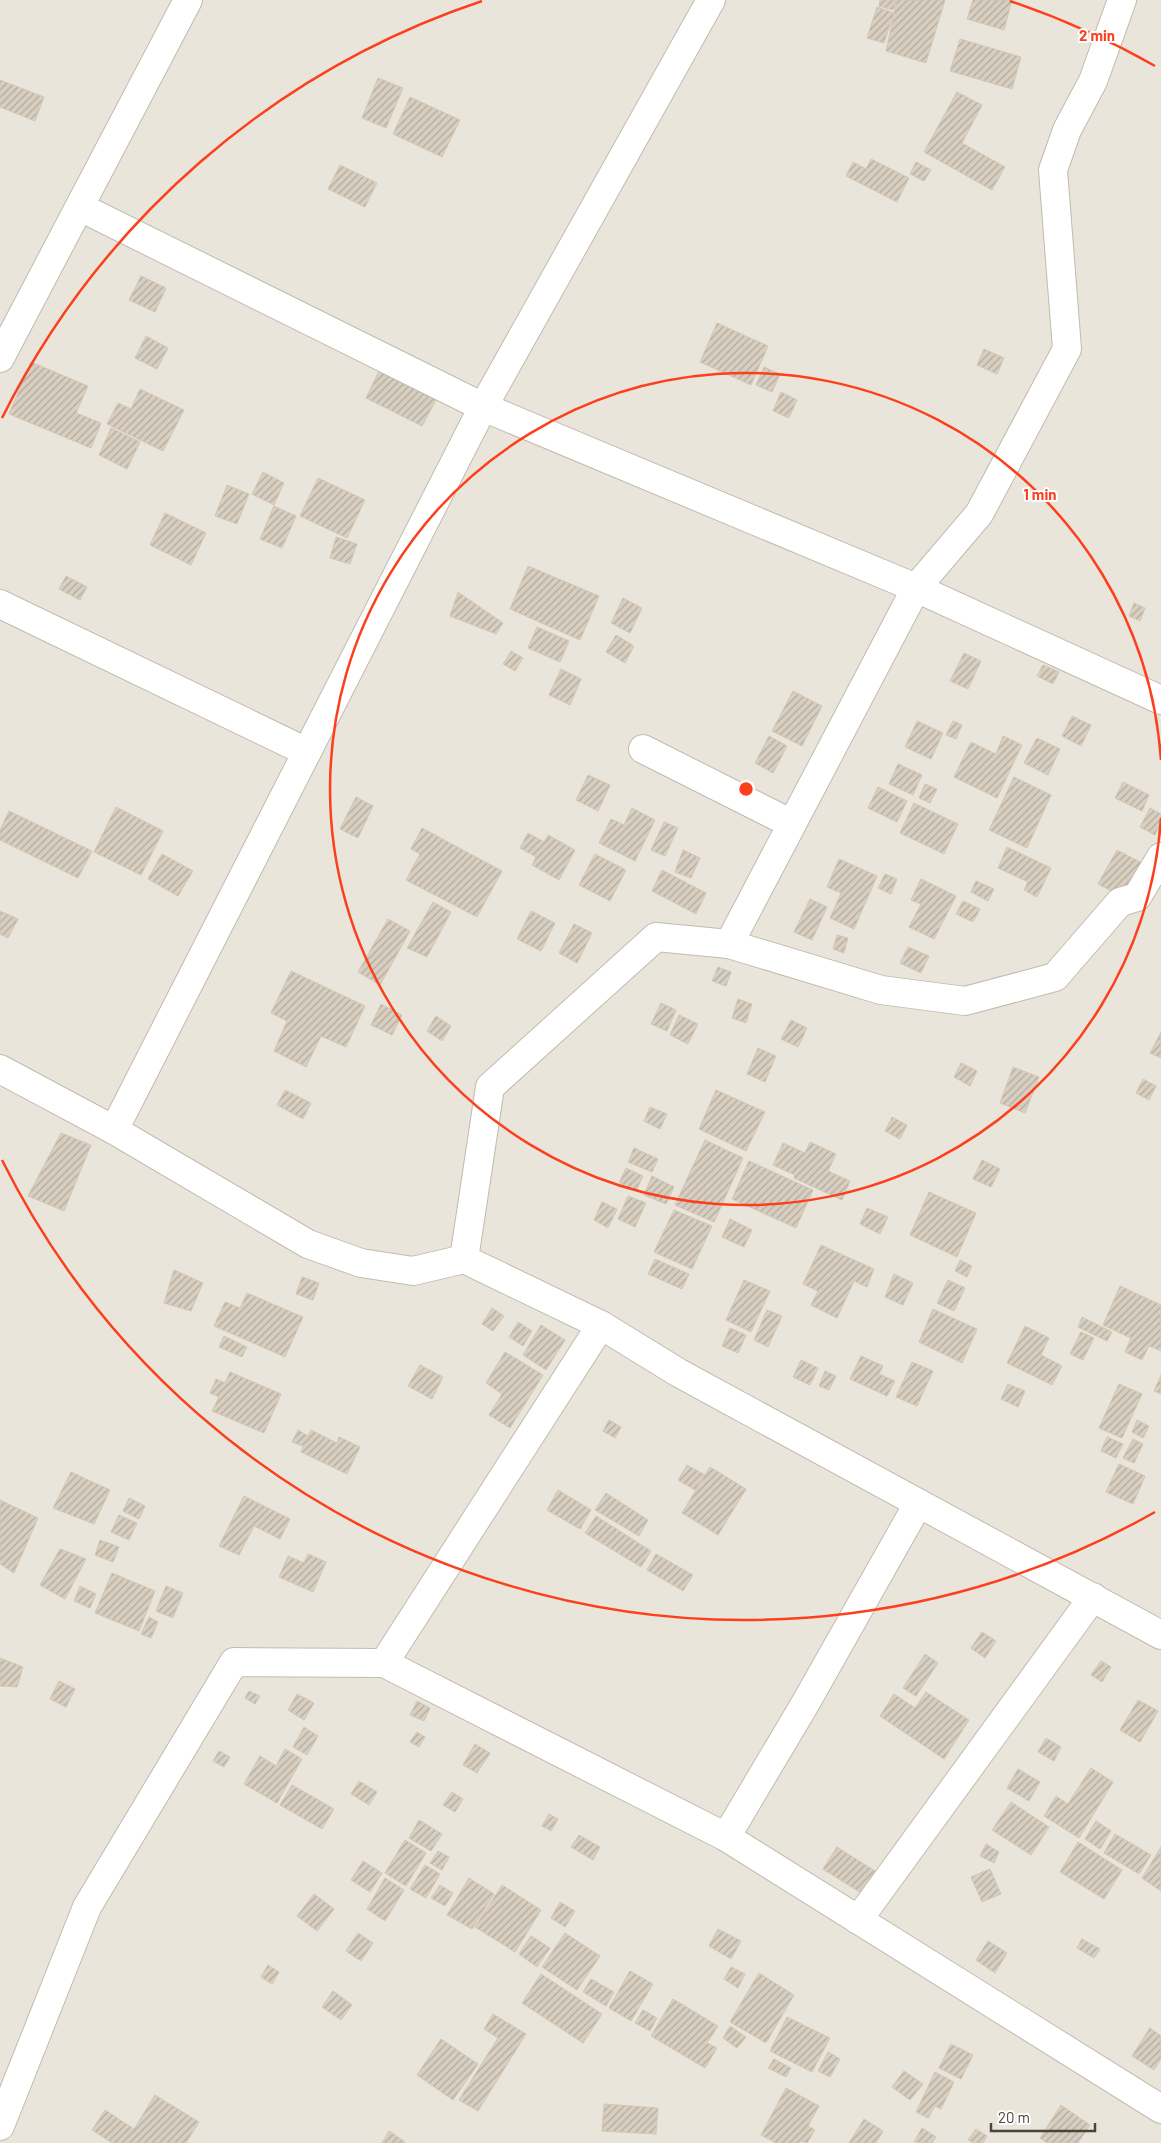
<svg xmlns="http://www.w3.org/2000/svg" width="1161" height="2143" font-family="Barlow,sans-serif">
<defs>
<pattern id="building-hatch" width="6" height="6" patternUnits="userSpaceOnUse" patternTransform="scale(1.25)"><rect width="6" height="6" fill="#d8cfc1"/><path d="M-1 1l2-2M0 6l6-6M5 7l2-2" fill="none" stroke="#b1aa9e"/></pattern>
</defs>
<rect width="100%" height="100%" fill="#f6f3ec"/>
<rect fill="#eae5da" x="0" y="0" width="1161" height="2143"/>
<g fill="url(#building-hatch)" stroke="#d3c7b4">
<path d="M880,0H897L893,10L879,6Z"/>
<path d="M897,0H945L926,63L886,51Z"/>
<path d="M973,0H1012L1004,30L967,19Z"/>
<path d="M877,7L894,13L884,43L867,38Z"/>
<path d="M960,39L1021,57L1012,89L950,71Z"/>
<path d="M378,78L403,88L386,128L362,118Z"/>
<path d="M0,80L44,97L35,121L0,107Z"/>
<path d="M957,92L982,105L962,143L1005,167L992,190L924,152Z"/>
<path d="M410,97L460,120L442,157L393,134Z"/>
<path d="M871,159L909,178L897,202L846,176L853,162L866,169Z"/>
<path d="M916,162L931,170L924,181L910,174Z"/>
<path d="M340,165L377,183L365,207L328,189Z"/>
<path d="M141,276L166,288L155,312L129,300Z"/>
<path d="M717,323L768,346L751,385L700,362Z"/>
<path d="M146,336L168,348L157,369L135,358Z"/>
<path d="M984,349L1004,358L997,374L977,365Z"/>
<path d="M31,362L88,386L76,413L101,423L91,448L9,414Z"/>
<path d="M764,367L780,374L772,392L756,385Z"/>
<path d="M379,371L436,400L422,426L366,398Z"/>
<path d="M140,389L184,410L163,451L107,424L118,403L131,409Z"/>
<path d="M781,392L797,400L789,418L773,411Z"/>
<path d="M111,428L140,442L127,469L99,455Z"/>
<path d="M263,472L284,483L274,505L252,494Z"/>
<path d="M318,478L365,500L347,538L300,516Z"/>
<path d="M227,485L249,494L237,524L215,516Z"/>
<path d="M274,506L296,516L282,548L260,539Z"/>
<path d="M165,513L206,533L191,565L150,545Z"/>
<path d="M336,537L357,544L350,564L330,558Z"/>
<path d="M528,566L599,596L580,640L510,609Z"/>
<path d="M66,576L87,587L80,600L59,589Z"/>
<path d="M458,592L503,623L496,634L450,616Z"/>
<path d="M623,598L642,608L630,633L611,623Z"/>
<path d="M1134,603L1145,608L1140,621L1129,616Z"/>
<path d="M537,627L569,641L560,662L528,648Z"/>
<path d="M616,635L634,646L625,663L606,652Z"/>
<path d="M511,651L523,658L515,671L503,664Z"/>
<path d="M964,653L981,661L968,689L950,681Z"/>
<path d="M1043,665L1059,672L1053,684L1037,676Z"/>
<path d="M561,669L581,679L570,705L549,695Z"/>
<path d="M793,691L822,706L802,746L772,731Z"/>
<path d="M1072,716L1091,725L1081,746L1062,736Z"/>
<path d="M917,721L943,733L931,759L905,747Z"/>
<path d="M953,721L962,725L956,739L946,735Z"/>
<path d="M769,736L787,746L773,773L755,763Z"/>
<path d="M1003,736L1022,745L997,798L954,777L971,742L996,754Z"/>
<path d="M1037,738L1060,749L1048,775L1024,763Z"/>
<path d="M898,764L922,775L913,795L889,784Z"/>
<path d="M588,775L610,785L598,811L576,800Z"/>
<path d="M1014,777L1051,795L1027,848L989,830Z"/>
<path d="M1123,782L1149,795L1142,811L1115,798Z"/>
<path d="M925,784L937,789L930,803L919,798Z"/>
<path d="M878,787L907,801L897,822L868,808Z"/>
<path d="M356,797L373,806L358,838L340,829Z"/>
<path d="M914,803L958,824L944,854L900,833Z"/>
<path d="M116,807L163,831L141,875L94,852Z"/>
<path d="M632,808L655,820L635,861L599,843L611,819L624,825Z"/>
<path d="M1150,808L1161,814V822L1155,835L1140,827Z"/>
<path d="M9,811L92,851L78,878L0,840V830Z"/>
<path d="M664,822L678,828L665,856L651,850Z"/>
<path d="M422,828L502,871L477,917L406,880L420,854L411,849Z"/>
<path d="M528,833L544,842L548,835L575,850L559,880L532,865L536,857L520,848Z"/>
<path d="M1007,847L1051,868L1037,897L1024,890L1028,882L998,868Z"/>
<path d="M683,850L700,858L691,878L675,872Z"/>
<path d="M1117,850L1142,863L1124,897L1098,884Z"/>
<path d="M162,854L193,871L178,896L148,879Z"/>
<path d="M595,854L626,870L610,901L579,885Z"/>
<path d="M839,859L877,876L854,929L830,918L841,893L827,887Z"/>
<path d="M662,870L706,893L696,914L652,891Z"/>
<path d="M885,874L897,879L891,894L878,888Z"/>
<path d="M921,879L956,896L934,939L909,927L921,904L911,900Z"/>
<path d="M976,881L994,889L988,901L971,892Z"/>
<path d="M810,899L827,907L812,940L794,932Z"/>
<path d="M963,901L980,909L973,922L956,914Z"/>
<path d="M433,902L451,912L427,957L407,948Z"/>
<path d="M0,911L18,919L8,938L0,934Z"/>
<path d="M531,911L555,923L541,951L517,939Z"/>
<path d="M388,919L410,931L380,985L358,972Z"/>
<path d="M574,924L592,933L577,963L559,953Z"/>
<path d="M837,935L848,938L844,953L833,949Z"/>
<path d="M908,947L929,956L921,973L900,963Z"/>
<path d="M718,967L731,972L726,986L712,981Z"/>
<path d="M291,971L365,1006L346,1047L321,1036L306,1067L274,1051L287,1021L271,1013Z"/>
<path d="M738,999L752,1004L746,1023L732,1018Z"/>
<path d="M661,1003L676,1010L667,1031L651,1024Z"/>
<path d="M381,1004L402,1015L392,1035L371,1025Z"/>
<path d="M679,1015L698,1024L688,1044L670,1035Z"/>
<path d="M436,1016L451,1026L442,1041L427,1031Z"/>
<path d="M791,1020L807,1028L798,1047L781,1039Z"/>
<path d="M1161,1032V1058L1150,1053Z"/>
<path d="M758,1048L776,1056L765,1082L747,1074Z"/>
<path d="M961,1063L977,1071L970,1086L954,1077Z"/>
<path d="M1013,1067L1039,1077L1025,1113L1000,1103Z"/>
<path d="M1143,1079L1156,1086L1149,1100L1136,1093Z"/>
<path d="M285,1090L311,1103L303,1119L277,1105Z"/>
<path d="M716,1090L765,1112L746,1151L699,1129Z"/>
<path d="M650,1107L667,1114L660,1129L644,1121Z"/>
<path d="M892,1117L907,1125L900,1139L885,1131Z"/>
<path d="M61,1133L91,1145L64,1211L28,1196Z"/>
<path d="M705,1140L743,1158L714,1222L675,1205Z"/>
<path d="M810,1142L836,1154L828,1171L850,1181L842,1200L794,1178L795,1175L773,1165L783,1143L805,1153Z"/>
<path d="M634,1148L658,1159L652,1172L628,1162Z"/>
<path d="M982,1160L1000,1169L991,1187L973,1179Z"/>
<path d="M749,1161L813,1190L796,1228L732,1199Z"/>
<path d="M626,1168L643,1176L636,1191L619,1183Z"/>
<path d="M652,1176L674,1187L666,1204L644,1195Z"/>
<path d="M929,1192L976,1213L957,1257L910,1235Z"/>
<path d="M628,1196L646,1203L635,1227L618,1219Z"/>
<path d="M602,1202L617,1209L608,1228L594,1220Z"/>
<path d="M867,1208L888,1217L880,1234L860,1224Z"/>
<path d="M674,1210L712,1226L692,1269L654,1252Z"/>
<path d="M730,1219L752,1230L744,1247L722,1237Z"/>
<path d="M821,1245L874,1269L867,1287L854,1281L837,1318L811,1305L818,1291L803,1284Z"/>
<path d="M655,1259L689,1274L682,1289L648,1274Z"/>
<path d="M960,1260L972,1266L967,1277L955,1271Z"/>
<path d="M174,1270L203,1283L191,1311L164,1303Z"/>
<path d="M894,1274L913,1283L903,1305L885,1297Z"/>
<path d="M302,1277L319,1283L313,1300L296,1294Z"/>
<path d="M744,1280L770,1291L751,1332L726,1320Z"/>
<path d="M948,1280L965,1288L954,1311L937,1303Z"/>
<path d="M1120,1286L1161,1305V1351L1149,1346L1142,1360L1125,1352L1131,1338L1103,1325Z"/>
<path d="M247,1293L303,1317L285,1357L214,1326L225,1302L240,1308Z"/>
<path d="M492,1308L504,1316L493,1331L482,1324Z"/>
<path d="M933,1309L977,1329L962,1363L919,1342Z"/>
<path d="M767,1310L782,1316L768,1347L754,1340Z"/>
<path d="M1082,1317L1112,1332L1107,1341L1078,1327Z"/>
<path d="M518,1322L532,1331L523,1346L509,1337Z"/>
<path d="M541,1325L565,1340L546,1370L523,1355Z"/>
<path d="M1025,1326L1049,1338L1041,1355L1062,1366L1052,1385L1007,1363Z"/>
<path d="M730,1328L746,1335L738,1353L722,1346Z"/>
<path d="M1081,1332L1094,1338L1083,1360L1070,1354Z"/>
<path d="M224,1336L247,1347L242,1357L219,1347Z"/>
<path d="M505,1352L543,1375L510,1428L489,1415L502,1394L486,1383Z"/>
<path d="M861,1356L883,1366L879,1374L895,1381L887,1396L850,1379Z"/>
<path d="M801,1360L818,1368L810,1385L793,1377Z"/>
<path d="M912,1362L933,1371L917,1406L896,1397Z"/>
<path d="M420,1365L443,1377L432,1399L408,1386Z"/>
<path d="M825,1371L836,1376L829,1390L819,1386Z"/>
<path d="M230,1372L281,1394L264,1433L212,1411L219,1397L210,1393L216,1379L225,1383Z"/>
<path d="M1161,1375V1394L1154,1391Z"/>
<path d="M1008,1384L1025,1391L1018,1407L1001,1399Z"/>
<path d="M1119,1384L1142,1394L1122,1438L1099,1428Z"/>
<path d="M609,1420L621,1427L615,1438L603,1431Z"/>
<path d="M1137,1420L1149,1426L1143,1438L1132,1432Z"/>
<path d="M298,1430L308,1436L311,1430L337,1443L339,1437L360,1447L347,1474L301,1452L303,1446L292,1442Z"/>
<path d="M1107,1437L1123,1444L1116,1458L1101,1451Z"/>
<path d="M1133,1439L1143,1444L1134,1463L1123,1458Z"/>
<path d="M1119,1464L1145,1476L1133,1504L1106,1492Z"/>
<path d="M687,1465L705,1475L695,1490L678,1480Z"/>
<path d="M710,1467L746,1489L718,1535L682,1513Z"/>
<path d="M71,1472L110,1490L94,1524L53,1508Z"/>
<path d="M558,1490L591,1510L580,1529L547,1510Z"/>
<path d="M606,1493L648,1520L639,1536L595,1510Z"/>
<path d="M244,1496L290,1519L280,1539L254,1526L239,1555L219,1546Z"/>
<path d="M129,1498L145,1506L139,1519L123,1511Z"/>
<path d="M0,1500L38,1518L14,1573L0,1564Z"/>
<path d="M119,1515L137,1523L129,1540L111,1532Z"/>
<path d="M596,1516L651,1551L641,1567L585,1533Z"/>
<path d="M100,1540L119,1547L113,1562L95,1555Z"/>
<path d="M60,1549L86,1559L65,1599L40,1585Z"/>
<path d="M308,1554L326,1562L313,1592L279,1577L288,1556L304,1563Z"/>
<path d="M656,1554L693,1575L683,1591L647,1570Z"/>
<path d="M112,1573L155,1591L139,1631L95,1613Z"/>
<path d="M80,1586L96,1594L90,1608L74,1601Z"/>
<path d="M166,1586L183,1593L173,1618L156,1611Z"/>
<path d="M149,1617L158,1622L151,1638L141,1634Z"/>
<path d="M982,1632L996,1641L985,1658L971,1648Z"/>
<path d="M925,1654L938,1663L916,1696L903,1688Z"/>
<path d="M0,1658L23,1667L17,1687L0,1686Z"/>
<path d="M1101,1661L1111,1667L1102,1682L1091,1675Z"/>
<path d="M59,1681L75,1689L66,1707L50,1699Z"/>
<path d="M249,1691L260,1696L255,1704L245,1698Z"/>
<path d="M926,1692L969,1720L944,1759L880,1716L894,1694L915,1708Z"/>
<path d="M297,1694L314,1703L304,1720L288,1710Z"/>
<path d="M1138,1700L1158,1711L1140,1742L1120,1730Z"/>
<path d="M417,1701L430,1708L424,1721L410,1715Z"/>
<path d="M304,1727L318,1736L307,1755L293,1747Z"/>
<path d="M417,1732L425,1737L419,1747L410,1742Z"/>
<path d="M1046,1738L1061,1747L1054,1761L1038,1752Z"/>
<path d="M475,1744L490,1753L477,1773L463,1765Z"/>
<path d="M285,1749L302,1759L277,1803L244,1784L260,1756L276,1766Z"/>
<path d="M219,1751L230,1757L224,1767L213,1761Z"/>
<path d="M1091,1768L1113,1782L1079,1838L1044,1816L1056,1796L1068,1804Z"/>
<path d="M1018,1769L1040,1782L1029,1801L1007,1788Z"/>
<path d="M359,1781L377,1792L369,1805L351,1794Z"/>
<path d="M292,1785L334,1809L322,1829L280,1805Z"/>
<path d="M452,1792L463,1799L455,1812L443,1805Z"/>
<path d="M1011,1802L1049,1827L1031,1855L992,1830Z"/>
<path d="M549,1814L558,1819L551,1831L542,1826Z"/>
<path d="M419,1820L442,1834L431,1851L409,1838Z"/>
<path d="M1096,1821L1111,1831L1100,1849L1085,1839Z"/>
<path d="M1115,1834L1151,1855L1139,1874L1104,1853Z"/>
<path d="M579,1835L600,1847L593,1860L571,1847Z"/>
<path d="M405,1840L426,1853L406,1886L385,1873Z"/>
<path d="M1078,1842L1122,1870L1104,1899L1060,1872Z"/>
<path d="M986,1844L999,1852L994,1863L980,1856Z"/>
<path d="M837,1847L875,1871L861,1893L823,1869Z"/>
<path d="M1161,1847V1891L1142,1878Z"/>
<path d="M438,1851L449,1857L442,1870L430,1863Z"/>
<path d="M363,1861L382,1873L370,1892L351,1880Z"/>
<path d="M425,1865L440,1874L426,1898L410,1889Z"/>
<path d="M990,1869L1001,1894L982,1902L971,1877Z"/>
<path d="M385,1878L404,1890L385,1921L367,1909Z"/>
<path d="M469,1878L494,1894L472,1929L447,1915Z"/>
<path d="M440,1885L453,1893L445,1906L431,1898Z"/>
<path d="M502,1885L541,1910L515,1952L475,1927Z"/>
<path d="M314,1894L334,1909L317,1931L297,1916Z"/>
<path d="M560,1902L575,1911L565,1927L551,1918Z"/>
<path d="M718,1929L741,1941L731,1959L709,1946Z"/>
<path d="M358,1933L373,1943L361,1961L346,1951Z"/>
<path d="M565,1933L600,1956L577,1990L542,1967Z"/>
<path d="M531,1936L550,1948L537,1967L519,1954Z"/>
<path d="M1082,1939L1100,1949L1094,1958L1077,1948Z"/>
<path d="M988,1941L1007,1953L995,1973L976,1960Z"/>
<path d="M268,1965L279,1972L272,1984L261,1977Z"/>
<path d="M731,1967L745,1974L738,1988L724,1979Z"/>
<path d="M630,1971L653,1984L631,2021L609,2008Z"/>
<path d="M759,1973L794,1995L766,2043L730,2022Z"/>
<path d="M541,1974L602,2014L583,2043L522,2003Z"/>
<path d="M591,1979L614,1992L606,2006L583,1992Z"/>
<path d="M333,1991L352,2005L341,2020L322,2007Z"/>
<path d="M673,1999L718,2026L707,2043L717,2048L705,2068L651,2036Z"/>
<path d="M643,2010L657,2018L650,2031L635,2023Z"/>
<path d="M493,2014L526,2034L478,2111L459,2100L498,2038L484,2029Z"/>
<path d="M787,2017L830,2038L812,2072L770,2051Z"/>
<path d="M730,2026L746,2037L737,2048L723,2038Z"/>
<path d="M1150,2028L1161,2036V2059L1154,2070L1132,2056Z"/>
<path d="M441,2039L478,2064L453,2100L417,2075Z"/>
<path d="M951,2044L973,2055L961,2079L939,2068Z"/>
<path d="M828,2052L840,2059L830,2077L818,2071Z"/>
<path d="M774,2059L791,2068L786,2077L768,2068Z"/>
<path d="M904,2071L923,2084L910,2100L892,2087Z"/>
<path d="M935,2072L954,2082L941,2109L935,2106L928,2118L916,2112Z"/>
<path d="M786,2088L819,2106L808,2126L815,2130L807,2143L800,2141L799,2143H776L761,2135Z"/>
<path d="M155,2095L199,2122L186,2143H112L92,2130L105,2110L134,2129Z"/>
<path d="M604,2104L658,2108L656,2134L602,2131Z"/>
<path d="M1061,2105L1090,2125L1078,2143H1047L1040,2138Z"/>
<path d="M864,2119L883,2131L876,2143H849Z"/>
<path d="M922,2128L936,2137L932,2143L914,2142Z"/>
<path d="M976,2129L987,2136L983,2143H974L968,2140Z"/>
<path d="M389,2131L405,2142L404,2143H382Z"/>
</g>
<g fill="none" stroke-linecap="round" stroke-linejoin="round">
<defs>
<g id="minor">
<path d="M80,207L483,407L916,588L1161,700"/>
<path d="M0,358L188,0"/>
<path d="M0,604L307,752"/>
<path d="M643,749L792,824"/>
<path d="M729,944L916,588L979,514L1067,349L1053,170L1067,130L1093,81L1122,0"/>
<path d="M0,1069L114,1130L308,1244L361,1263L413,1271L464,1259L601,1325L679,1373L1161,1635"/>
<path d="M114,1130L483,407L711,0"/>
<path d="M464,1259L490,1087L656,937L729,944L881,990L965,1001L1055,977L1120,902L1137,897L1161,857"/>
<path d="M384,1663L726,1837L1161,2109"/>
<path d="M726,1837L805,1704L918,1504"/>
<path d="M858,1920L1093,1597"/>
<path d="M0,2126L87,1907L234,1662L384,1663L601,1325"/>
</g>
</defs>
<use href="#minor" stroke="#c2bbae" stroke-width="30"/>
<use href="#minor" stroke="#fff" stroke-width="28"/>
</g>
<g fill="none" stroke="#fc3f1d" stroke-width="2.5">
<path d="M1161 818A416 416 0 1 1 1161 760"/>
<path d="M1155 1512A831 831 0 0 1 2 1160M2 418A831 831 0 0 1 482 1M1010 1A831 831 0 0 1 1155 66"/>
</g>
<circle cx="746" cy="789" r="8" fill="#fc3f1d" stroke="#fff" stroke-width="2.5"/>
<g font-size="15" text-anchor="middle" font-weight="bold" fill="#fc3f1d" stroke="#fff" stroke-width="4" stroke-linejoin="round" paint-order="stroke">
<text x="1097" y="41">2 min</text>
<text x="1040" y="500">1 min</text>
</g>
<path d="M991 2123v8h104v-8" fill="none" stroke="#4b4439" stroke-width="2.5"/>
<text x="998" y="2123" font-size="15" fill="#4b4439" stroke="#ffffff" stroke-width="4" paint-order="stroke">20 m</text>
</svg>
